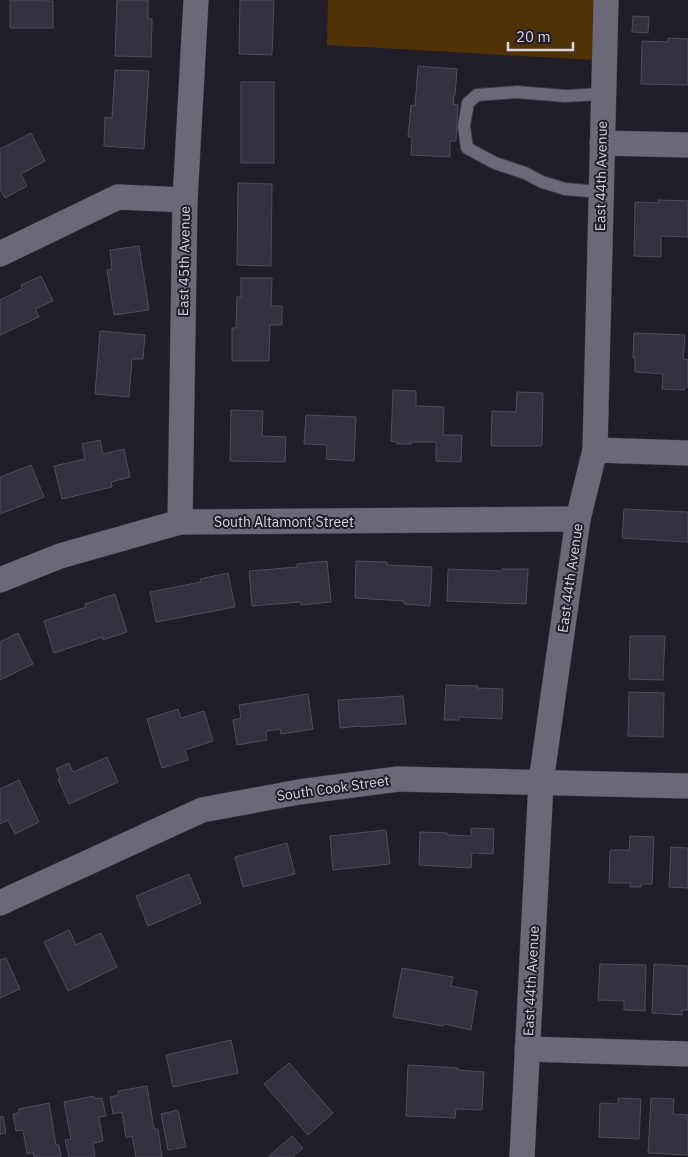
<svg xmlns="http://www.w3.org/2000/svg" width="688" height="1157" font-family="'IBM Plex Sans',sans-serif">
<rect width="100%" height="100%" fill="#211d29"/>
<path fill="#513106" d="M328,0H595L594,60L327,45Z"/>
<g fill="#35313e" stroke="#514d5c">
<path d="M10,0H43V1H53V28H10Z"/>
<path d="M117,0H148V19H152L151,57L115,56Z"/>
<path d="M240,0H274L272,55L239,54Z"/>
<path d="M633,16L649,17L648,33L632,32Z"/>
<path d="M668,38L688,39V85L641,84L642,41L668,42Z"/>
<path d="M418,66L457,69L455,95H454L453,104L458,105L456,141H450V157L411,155L412,137H408L411,105L415,106Z"/>
<path d="M115,70L149,71L144,149L104,146L105,117L112,118Z"/>
<rect x="241" y="82" width="33" height="81"/>
<path d="M31,133L45,161L21,174L27,186L5,198L0,189V149Z"/>
<path d="M238,183L272,184L271,266L237,265Z"/>
<path d="M658,200L688,201V237L661,236V257L634,256L635,202L658,203Z"/>
<path d="M139,246L149,310L114,315L107,270L112,269L110,250Z"/>
<path d="M41,276L53,301L35,309L39,317L0,335V300L22,289L21,285Z"/>
<path d="M241,278H272L271,306H282V325H270L269,361H232V328H236L237,297H241Z"/>
<path d="M100,331L145,335L143,359H132L129,397L95,394Z"/>
<path d="M634,333L685,335L683,359L688,360V387H685L684,390L662,389L663,374L635,372V358H633Z"/>
<path d="M393,390L416,391V406L444,407L443,435H462L461,462L436,461V442H411V444H397V442L391,441Z"/>
<path d="M517,392L543,393L542,446H491L492,411L516,412Z"/>
<path d="M231,410L263,411L262,436L286,437L285,462L230,461Z"/>
<path d="M306,415L356,417L354,461L326,459L327,445L304,444Z"/>
<path d="M100,440L103,454L124,449L130,477L111,482L112,487L62,499L54,466L85,459L82,444Z"/>
<path d="M31,465L44,497L0,514V477Z"/>
<path d="M624,509L688,512V542L622,538Z"/>
<path d="M327,561L331,602L301,605V602L252,606L249,571L297,567V564Z"/>
<path d="M356,561L387,562V565L432,567L430,606L404,604V601L355,598Z"/>
<path d="M448,569L502,571V569H528L526,604L447,601Z"/>
<path d="M228,573L235,607L156,622L150,592L201,582L200,579Z"/>
<path d="M115,594L127,632L103,640V637L54,653L44,621L86,607L85,604Z"/>
<path d="M18,633L33,664L0,680V642Z"/>
<path d="M630,636H665L663,680L629,679Z"/>
<path d="M446,685L478,686L477,688L503,689L502,719L459,717V720H444Z"/>
<path d="M629,692L664,693L663,737L628,736Z"/>
<path d="M308,694L313,729L281,734L280,729L266,731L267,740L237,745L233,720L241,718L239,705Z"/>
<path d="M403,696L406,724L361,727V726L340,728L338,700Z"/>
<path d="M178,709L181,718L204,711L213,741L185,750L188,760L162,768L147,719Z"/>
<path d="M107,757L118,782L69,804L58,779L60,778L56,769L69,763L73,772Z"/>
<path d="M19,780L39,822L15,834L8,820L0,824V789Z"/>
<path d="M471,828L494,829L493,854L472,853L471,868L419,865L420,832L447,833V835L471,836Z"/>
<path d="M386,830L390,864L333,870L330,836Z"/>
<path d="M630,836L654,837L652,884H641V887H630V883H609L610,850H629Z"/>
<path d="M287,843L295,874L243,887L235,857Z"/>
<path d="M671,847L688,848V888L669,887Z"/>
<path d="M189,874L201,903L148,926L136,896Z"/>
<path d="M69,930L76,945L101,933L117,967L68,991L44,942Z"/>
<path d="M6,958L20,989L0,998V960Z"/>
<path d="M600,964L646,965L645,1011L624,1010V1001L598,1000Z"/>
<path d="M654,964L688,966V1010H682V1015L652,1013Z"/>
<path d="M402,968L453,977L451,986L477,991L471,1030L444,1024L443,1026L393,1017Z"/>
<path d="M231,1040L238,1073L173,1087L166,1055Z"/>
<path d="M289,1063L333,1113L308,1135L264,1084Z"/>
<path d="M408,1065L458,1068V1070L484,1072L482,1110L456,1109L455,1118L406,1116Z"/>
<path d="M147,1086L154,1129H158L162,1157H136L132,1136L126,1138L122,1112L113,1114L110,1097L118,1095V1091Z"/>
<path d="M94,1096L95,1099L102,1098L106,1116L99,1117L103,1141L93,1143L95,1157H69L65,1140L71,1139L64,1102Z"/>
<path d="M618,1098L641,1099L639,1139L599,1137L600,1103L618,1104Z"/>
<path d="M651,1098L674,1099L673,1114L688,1115V1155L648,1153Z"/>
<path d="M49,1103L56,1145H59L61,1157H34L33,1152L27,1154L23,1130L16,1131L13,1114L19,1113V1109Z"/>
<path d="M178,1110L186,1147L168,1150L161,1114Z"/>
<path d="M3,1116L6,1133L0,1134V1117Z"/>
<path d="M292,1136L303,1148L292,1157H268Z"/>
</g>
<g fill="none" stroke-linecap="round" stroke-linejoin="round">
<defs>
<path id="service" d="M601,192L565,189L542,182L525,173L495,163L467,148L464,126L468,103L477,95L517,92L565,96L603,94"/>
<g id="minor">
<path d="M602,143L688,145"/>
<path d="M0,254L118,197L185,200"/>
<path d="M595,450L688,453"/>
<path d="M180,522L185,200L196,0"/>
<path d="M0,580L60,556L180,522L578,519"/>
<path d="M0,903L202,810L299,792L398,779L688,786"/>
<path d="M527,1049L688,1054"/>
<path d="M522,1157L541,782L578,519L595,450L606,0"/>
</g>
</defs>
<use href="#service" stroke="#3b3843" stroke-width="14"/>
<use href="#minor" stroke="#3b3843" stroke-width="26"/>
<use href="#service" stroke="#6c6877" stroke-width="12"/>
<use href="#minor" stroke="#6c6877" stroke-width="25"/>
</g>
<g text-anchor="middle" dominant-baseline="central" stroke-width="4" stroke-linejoin="round" paint-order="stroke">
<g font-size="14" fill="#d8d5de" stroke="#211d29">
<text transform="translate(601 176) rotate(-89)">East 44th Avenue</text>
<text transform="translate(184 261) rotate(-89)">East 45th Avenue</text>
<text x="284" y="522">South Altamont Street</text>
<text transform="translate(570 578) rotate(-82)">East 44th Avenue</text>
<text transform="translate(333 788) rotate(-8)">South Cook Street</text>
<text transform="translate(531 981) rotate(-87)">East 44th Avenue</text>
</g>
</g>
<path d="M508 42v8h65v-8" fill="none" stroke="#d8d5de" stroke-width="2.5"/>
<text x="516" y="42" font-size="15" fill="#d8d5de" stroke="#211d29" stroke-width="4" paint-order="stroke">20 m</text>
</svg>
